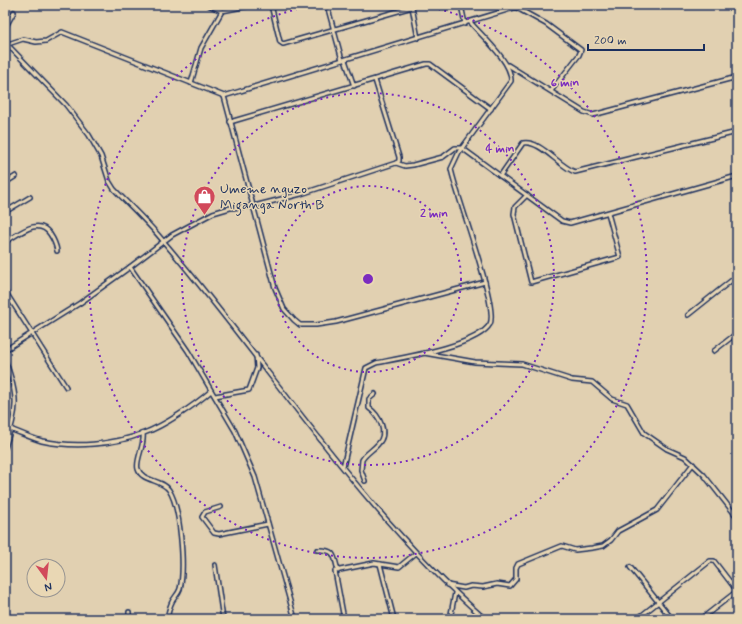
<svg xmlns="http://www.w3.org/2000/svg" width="742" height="624" font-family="Mynerve,sans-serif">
<rect width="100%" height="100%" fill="#e1d0b1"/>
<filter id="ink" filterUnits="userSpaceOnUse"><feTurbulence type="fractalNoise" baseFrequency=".025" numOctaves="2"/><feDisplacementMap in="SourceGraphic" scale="8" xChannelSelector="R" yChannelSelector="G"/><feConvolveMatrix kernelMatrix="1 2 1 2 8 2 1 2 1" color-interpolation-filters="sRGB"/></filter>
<g filter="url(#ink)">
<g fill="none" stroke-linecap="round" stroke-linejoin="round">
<defs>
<g id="street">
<path d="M208,5L222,11L253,5"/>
<path d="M271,5L280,42L283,44L412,7"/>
<path d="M327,5L342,60"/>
<path d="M461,5L465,24"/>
<path d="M412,7L418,38"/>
<path d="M517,8L546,24L581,50L579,55L551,91"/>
<path d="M5,28L14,12"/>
<path d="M5,42L66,105L89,135L101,156L109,181L114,189C131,207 149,223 164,242C271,367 360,510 485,619"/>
<path d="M5,45L23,39L36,42L46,41L62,32L224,96"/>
<path d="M345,60L354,86"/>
<path d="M508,65L584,112L593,115L737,77"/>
<path d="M191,83L201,48L222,11"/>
<path d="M230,122L426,64H430L491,109"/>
<path d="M396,163L405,166L413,165L443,157L455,148H462L562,221L570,223L737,176"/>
<path d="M500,176L523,143C541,140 558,166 575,172L737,132"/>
<path d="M5,183L16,176"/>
<path d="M527,195L515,207L514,214L531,282L620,257L608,213"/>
<path d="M5,212L30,197"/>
<path d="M5,242C18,235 38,216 50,234C54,240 56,244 57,251"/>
<path d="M130,267L188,351L235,431L255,477L295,619"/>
<path d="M485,282L336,322L316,325H300L294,320L284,309L275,288L224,96L524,5"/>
<path d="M5,291L66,387"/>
<path d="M688,315L737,276"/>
<path d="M5,350L80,303L130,267L172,235L213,213L230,208L254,206L301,194L396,163L399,161V157L375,80"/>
<path d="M714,351L737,333"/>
<path d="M424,353L475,362L522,364L572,380L592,382L612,399L627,404L644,433L667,449L685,457L704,475L737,517"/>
<path d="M5,360C20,400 17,408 5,448"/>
<path d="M215,396L249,390L257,368L256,355"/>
<path d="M10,429C21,433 31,438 42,441C74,448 113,445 144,433C164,426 195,405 211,391"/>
<path d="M143,434C145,445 135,461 138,469C142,482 162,479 169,490C181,508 185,568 180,589C178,595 173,598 171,604C169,609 168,614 167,619"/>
<path d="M343,467L366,368L376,363C401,358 478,346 490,324C499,307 456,195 451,169L459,152L511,81C512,62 483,37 470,22"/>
<path d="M365,481L361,470L362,460C366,453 373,450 378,444C389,433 379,415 369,408V399L375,394"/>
<path d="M221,507L205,512L202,517L214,533L219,534L268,524"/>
<path d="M317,550C335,549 334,555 338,571"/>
<path d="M380,564L394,619"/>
<path d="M215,565L223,619"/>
<path d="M630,567L672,619"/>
<path d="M447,585L464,588L471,586L483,587L497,584L510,586L516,579V568L518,564L562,546L575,550L592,548L603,546L611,540L618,531L657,510L693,464"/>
<path d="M129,612V619"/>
<path d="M344,619L335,571L374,563L399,567L416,553"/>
<path d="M450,619L455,593"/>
<path d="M637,619L710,561H714L737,591"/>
<path d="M701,619L737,591"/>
</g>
</defs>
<use href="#street" stroke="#1b2f5e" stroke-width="6"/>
<use href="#street" stroke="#e9d7b4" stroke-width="3"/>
</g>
</g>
<g fill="none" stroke="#7b2cbf" stroke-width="2" stroke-dasharray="2 4">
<circle cx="368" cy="279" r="93"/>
<circle cx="368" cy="279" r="186"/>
<path d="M421 5A279 279 0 1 1 315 5"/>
</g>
<defs>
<symbol id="shop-pin" viewBox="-11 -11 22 30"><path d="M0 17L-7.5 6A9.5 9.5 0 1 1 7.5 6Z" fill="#d1495b" stroke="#e9d7b4"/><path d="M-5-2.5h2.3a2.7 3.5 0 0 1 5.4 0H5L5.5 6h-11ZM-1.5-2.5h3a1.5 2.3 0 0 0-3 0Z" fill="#fff"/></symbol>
</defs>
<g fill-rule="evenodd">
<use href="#shop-pin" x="192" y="184" width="25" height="34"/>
</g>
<g text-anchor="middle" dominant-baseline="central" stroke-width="3" stroke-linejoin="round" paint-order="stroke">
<g font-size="14" fill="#1b2f5e" stroke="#e9d7b4" text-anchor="start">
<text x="220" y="189">Umeme nguzo<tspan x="220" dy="16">Miganga North B</tspan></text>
</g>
</g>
<circle cx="368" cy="279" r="6" fill="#7b2cbf" stroke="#e9d7b4" stroke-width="2"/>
<g font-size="12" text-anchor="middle" font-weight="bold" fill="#7b2cbf" stroke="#e9d7b4" stroke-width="3" stroke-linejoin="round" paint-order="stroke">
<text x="565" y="86">6 min</text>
<text x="500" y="152">4 min</text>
<text x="434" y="217">2 min</text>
</g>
<rect width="742" height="624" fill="none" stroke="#e9d7b4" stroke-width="20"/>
<rect x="10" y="10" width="722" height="604" fill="none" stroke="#1b2f5e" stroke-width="1.5" filter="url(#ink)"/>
<g transform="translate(46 578) rotate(165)"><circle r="19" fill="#e9d7b4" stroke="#979492"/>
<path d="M0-3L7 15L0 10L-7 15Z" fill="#d1495b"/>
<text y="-6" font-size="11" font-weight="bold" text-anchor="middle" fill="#1b2f5e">N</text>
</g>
<path d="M588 44v6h116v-6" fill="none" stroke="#1b2f5e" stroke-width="2"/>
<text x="594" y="44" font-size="12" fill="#1b2f5e" stroke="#e9d7b4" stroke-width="3" paint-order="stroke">200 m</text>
</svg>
